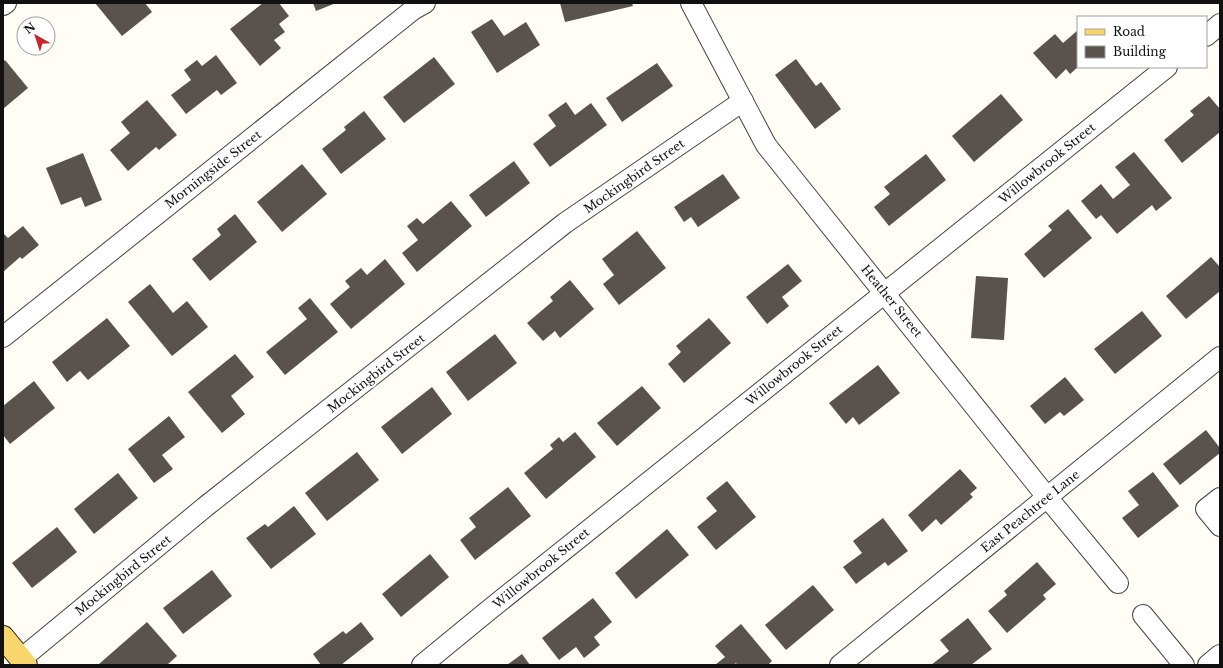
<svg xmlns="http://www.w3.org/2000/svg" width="1223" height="668" font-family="'Libre Baskerville',serif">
<rect width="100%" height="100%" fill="#fffdf5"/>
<g fill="#5a524d">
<path d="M95,3H145L152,12L122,36Z"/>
<path d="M263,3H279L289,16L279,24L285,32L274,40L281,48L260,66L230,29Z"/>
<path d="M313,3H336L316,11Z"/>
<path d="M560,3H632L633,6L565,22Z"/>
<path d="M492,19L504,36L526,22L540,45L497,73L471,32Z"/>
<path d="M1078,30V67L1070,74L1066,69L1056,79L1033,53L1055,34L1063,43Z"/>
<path d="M216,55L237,83L221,95L217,90L186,114L171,95L191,80L184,70L197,60L202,66Z"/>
<path d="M434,57L455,84L404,123L383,97Z"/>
<path d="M796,59L816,86L821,82L841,109L815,129L775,75Z"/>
<path d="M5,60L28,88L3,109V62Z"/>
<path d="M657,63L673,86L622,122L606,98Z"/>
<path d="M1001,94L1023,120L974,162L952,136Z"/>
<path d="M1209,96L1220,109V132L1182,163L1164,140L1194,115L1190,111Z"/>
<path d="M147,100L177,135L159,150L156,147L128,171L110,150L130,133L121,122Z"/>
<path d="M566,102L575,115L591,103L607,125L550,167L533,144L556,126L548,115Z"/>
<path d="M364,111L386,139L341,174L322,149L346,130L344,127Z"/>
<path d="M1134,152L1172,198L1156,211L1152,205L1117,234L1101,215L1096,219L1081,201L1101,184L1113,199L1130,185L1115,167Z"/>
<path d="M83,153L102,200L85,207L81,197L61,205L46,168Z"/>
<path d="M926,154L946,180L889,226L874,207L890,194L884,187Z"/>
<path d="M514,161L530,183L486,217L469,195Z"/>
<path d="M302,164L327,194L282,232L257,202Z"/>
<path d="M723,174L740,198L698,227L691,217L684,222L674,207Z"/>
<path d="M451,201L472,226L417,272L402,253L418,240L407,226L417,218L423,224Z"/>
<path d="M1068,209L1092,238L1044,278L1024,254L1052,230L1048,226Z"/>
<path d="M235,214L257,242L210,281L192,259L221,235L217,229Z"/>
<path d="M23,226L39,245L22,259L20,257L3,272V233L8,238Z"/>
<path d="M637,231L666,268L619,305L603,284L614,275L602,259Z"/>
<path d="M1211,257L1220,267V291L1186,319L1166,296Z"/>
<path d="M385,259L405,284L351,329L330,304L350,287L345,281L361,268L367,275Z"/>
<path d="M788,264L802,281L782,297L789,306L767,324L746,297Z"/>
<path d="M976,276L1008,278L1004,340L971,338Z"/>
<path d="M570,280L594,309L560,338L555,331L543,341L527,323L553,301L550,297Z"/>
<path d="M150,284L173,313L187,301L208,327L172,356L128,302Z"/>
<path d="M310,298L338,332L285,375L266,352L307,319L298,308Z"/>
<path d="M1142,311L1162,336L1115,374L1094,349Z"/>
<path d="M107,318L130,346L88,380L80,371L67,382L52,362Z"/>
<path d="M709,318L731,343L684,383L668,364L681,352L676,346Z"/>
<path d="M495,334L517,363L468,401L446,372Z"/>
<path d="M235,354L254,377L231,396L245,414L222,433L188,392Z"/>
<path d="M878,365L900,393L859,425L853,417L846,424L829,403Z"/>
<path d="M1065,377L1084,400L1064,416L1060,412L1045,424L1030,406Z"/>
<path d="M34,381L55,408L10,444L3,435V406Z"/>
<path d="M642,386L661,408L617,446L597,423Z"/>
<path d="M432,387L452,414L402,454L381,427Z"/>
<path d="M169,416L185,437L162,455L173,469L154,483L128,449Z"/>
<path d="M1206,430L1220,448V453L1180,485L1163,464Z"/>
<path d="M575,432L596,457L546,499L524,473L553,449L550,445L559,437L563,442Z"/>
<path d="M357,452L379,480L327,521L305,493Z"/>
<path d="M960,469L977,488L970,494L973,497L941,525L936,519L922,532L908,515Z"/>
<path d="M1153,472L1179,506L1138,538L1122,518L1139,505L1128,491Z"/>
<path d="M118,473L138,498L94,534L74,509Z"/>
<path d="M727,481L756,517L716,550L697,527L717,511L706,498Z"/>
<path d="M508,487L531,516L475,560L460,540L476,527L469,518Z"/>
<path d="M294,506L316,534L271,569L246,538L265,524L268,527Z"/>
<path d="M883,518L908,551L888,566L885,562L856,584L843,567L862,553L853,541Z"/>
<path d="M57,527L77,552L32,588L12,563Z"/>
<path d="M667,529L689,555L636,599L615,573Z"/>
<path d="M430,554L449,577L401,617L382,594Z"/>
<path d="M1037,562L1056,584L1043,595L1046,599L1007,633L988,611L1007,595L1004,591Z"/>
<path d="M212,570L232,596L183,634L163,608Z"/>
<path d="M813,585L834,610L786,650L765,625Z"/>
<path d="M593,598L612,622L594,637L600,645L584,658L576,647L559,660L542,638Z"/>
<path d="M968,618L992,649L971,665H931L949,651L940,640Z"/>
<path d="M147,622L177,656L167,665H101L99,664Z"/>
<path d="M361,622L374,639L341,665H321L313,654L343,631L346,634Z"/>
<path d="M741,624L772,661L768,665H737L736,663L734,665H715L725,657L715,646Z"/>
<path d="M522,654L530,665H507Z"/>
</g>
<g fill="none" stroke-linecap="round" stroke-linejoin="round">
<defs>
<g id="minor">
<path d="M691,3L766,145L1047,497L1118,583"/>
<path d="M3,5L6,3"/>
<path d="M1206,36L1220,24"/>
<path d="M3,337L414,9L425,3"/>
<path d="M1220,498L1206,509L1220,526"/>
<path d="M1143,615L1184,665"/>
<path d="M21,659L205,507L565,223L743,101"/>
<path d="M422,665L489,610L1167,67"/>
<path d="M840,665L1220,357"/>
<path d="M1208,665L1220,655"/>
</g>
<path id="major" d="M3,637L26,665"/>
</defs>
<use href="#minor" stroke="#444" stroke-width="22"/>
<use href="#major" stroke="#222" stroke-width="24"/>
<use href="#minor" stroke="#fff" stroke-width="20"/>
<use href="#major" stroke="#f9d66b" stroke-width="22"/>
</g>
<g text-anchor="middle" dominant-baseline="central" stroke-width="4" stroke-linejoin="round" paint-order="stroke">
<g font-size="12" fill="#111" stroke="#fff">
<text transform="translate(1047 163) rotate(-39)">Willowbrook Street</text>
<text transform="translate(213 169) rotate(-38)">Morningside Street</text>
<text transform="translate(634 176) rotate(-35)">Mockingbird Street</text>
<text transform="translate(892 301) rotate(51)">Heather Street</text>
<text transform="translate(794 365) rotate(-39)">Willowbrook Street</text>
<text transform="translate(376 373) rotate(-38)">Mockingbird Street</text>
<text transform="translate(1030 511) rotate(-39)">East Peachtree Lane</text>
<text transform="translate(541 568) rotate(-39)">Willowbrook Street</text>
<text transform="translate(123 575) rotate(-39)">Mockingbird Street</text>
</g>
</g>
<rect width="1223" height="668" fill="none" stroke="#111111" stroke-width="8"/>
<rect x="1077" y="16" width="130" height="52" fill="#ffffff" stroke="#a0a0a0"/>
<rect x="1085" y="29" width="20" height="6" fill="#f9d66b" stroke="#a0a0a0"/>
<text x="1113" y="36" font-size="12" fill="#111111">Road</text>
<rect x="1085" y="46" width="20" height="12" fill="#5a524d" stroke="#a0a0a0"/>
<text x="1113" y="56" font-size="12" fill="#111111">Building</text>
<g transform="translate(36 36) rotate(321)"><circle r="19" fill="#ffffff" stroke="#a0a0a0"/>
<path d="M0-3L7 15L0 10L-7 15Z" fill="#c4262e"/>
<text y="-6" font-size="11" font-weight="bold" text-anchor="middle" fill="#111111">N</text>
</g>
</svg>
